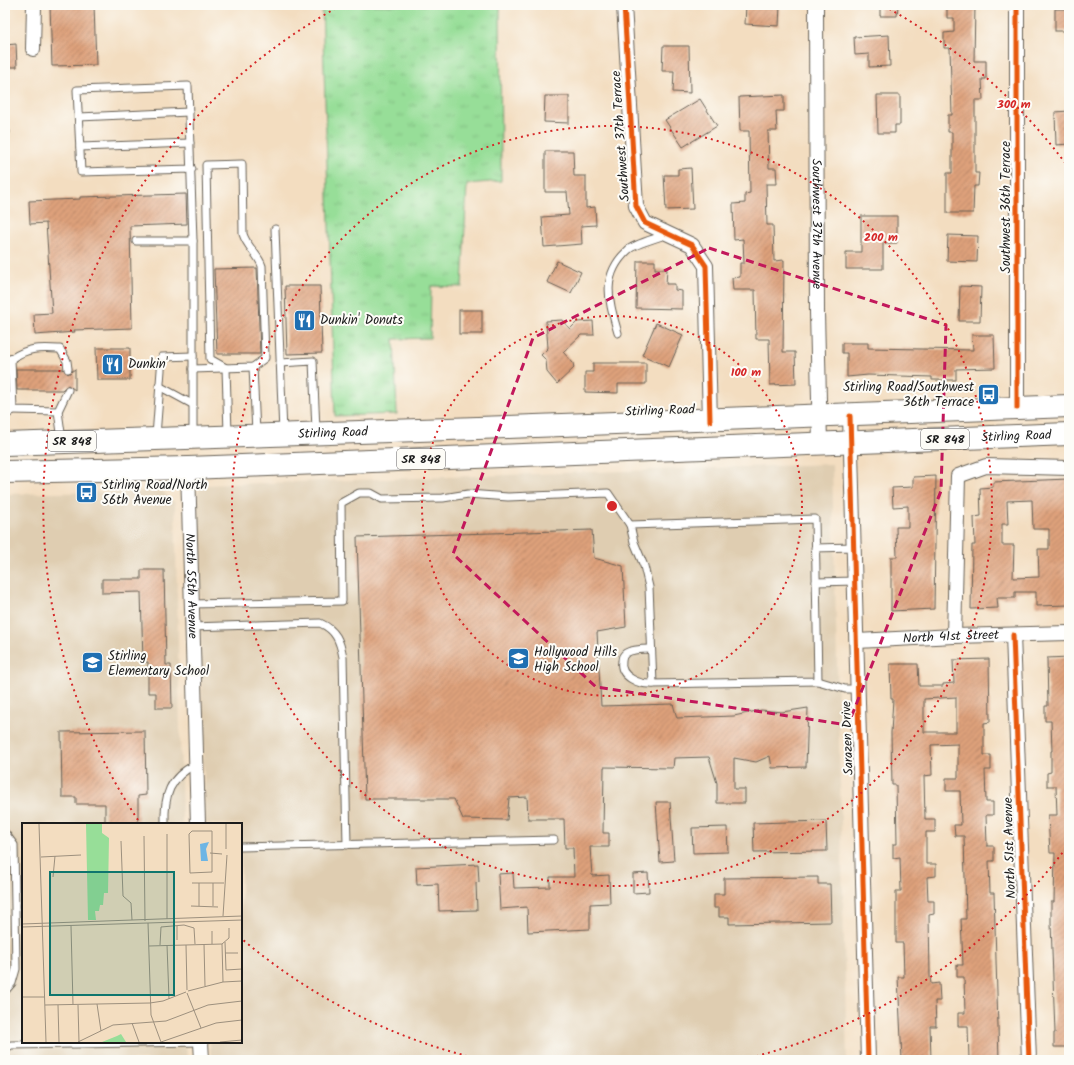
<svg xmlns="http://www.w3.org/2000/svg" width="1074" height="1065" font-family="Kalam,sans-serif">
<defs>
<pattern id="grass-tufts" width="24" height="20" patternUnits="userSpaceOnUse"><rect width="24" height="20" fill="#97de98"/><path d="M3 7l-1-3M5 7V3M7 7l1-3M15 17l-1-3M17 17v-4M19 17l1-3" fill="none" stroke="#82be82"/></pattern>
<pattern id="building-hatch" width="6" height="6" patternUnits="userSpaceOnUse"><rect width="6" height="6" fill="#dea17b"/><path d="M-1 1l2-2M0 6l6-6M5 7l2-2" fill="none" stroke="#b38264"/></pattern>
</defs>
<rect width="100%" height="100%" fill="#fdfcf7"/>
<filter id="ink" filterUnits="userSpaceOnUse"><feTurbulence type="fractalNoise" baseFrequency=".025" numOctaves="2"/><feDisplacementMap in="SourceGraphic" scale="8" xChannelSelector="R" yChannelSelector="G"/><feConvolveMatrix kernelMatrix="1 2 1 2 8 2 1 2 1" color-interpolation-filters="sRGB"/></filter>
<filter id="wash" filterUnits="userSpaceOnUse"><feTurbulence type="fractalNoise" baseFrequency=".012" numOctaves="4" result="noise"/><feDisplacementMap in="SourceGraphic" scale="16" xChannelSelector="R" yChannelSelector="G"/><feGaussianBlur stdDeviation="0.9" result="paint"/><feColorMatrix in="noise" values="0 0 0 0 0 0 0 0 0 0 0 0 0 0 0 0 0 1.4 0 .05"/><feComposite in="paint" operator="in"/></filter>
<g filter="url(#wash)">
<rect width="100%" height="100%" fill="#f3ddc0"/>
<g fill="#dfcdb1">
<path d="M832,464L847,1060H211L210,1042H241V824H205L197,493L203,485Z"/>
<path d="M162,491L175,503L182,824H23V1042H186L187,1060H5V494Z"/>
</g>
<path fill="url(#grass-tufts)" stroke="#5a7d5a" d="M322,5H500L501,181L467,184L462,287L431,286L430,338L394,339L397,414L335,416Z"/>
<g id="blocks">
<g fill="url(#building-hatch)" fill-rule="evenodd">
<path d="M50,5H94L96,65L52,66Z"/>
<path d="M746,5H780L779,26L745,24Z"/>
<path d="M880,5H898L897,16H880Z"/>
<path d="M947,5H975L974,61H986V79H982L983,100H975V173H979L978,186H974L973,213H947V173H952V132H948V115H952L950,48H944V33L954,32V18H947Z"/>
<rect x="1055" y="9" width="14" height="22"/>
<path d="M889,35L890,66L869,67V54L855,55L854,37Z"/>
<path d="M16,44L17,67H5V45Z"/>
<path d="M663,46H689L690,93L673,92L674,71H662Z"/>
<path d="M784,95V111H776L777,131H768L769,168H776L777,184H766L767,225H773L774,261L784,260L783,352H795L796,384L770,385L769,339H756L755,290H733L732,278L740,277V263H744L743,239L734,240L733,204L745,203V194L750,193L749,131H740L739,97Z"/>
<path d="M877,95H900V125H895V133H878Z"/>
<path d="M545,96H569V123L544,122Z"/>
<path d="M700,99L717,126L683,147L665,120Z"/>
<path d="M1069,111V144L1056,145L1055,112Z"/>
<path d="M545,151H573L574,176H586V208L595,207L596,225L581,226L582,244L544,247L542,217L569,215L567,192H545Z"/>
<path d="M691,168L693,209L666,210L664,175H678V169Z"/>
<path d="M186,194L187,224L130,226L132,328L74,330L75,332L35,335L34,314L52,313L46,223L30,224L29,201L80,199V197Z"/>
<path d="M861,216H897V243H883V269H846V252H861Z"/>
<path d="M948,235L978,236L977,262L947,261Z"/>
<path d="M557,261L581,272L571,293L547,282Z"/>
<path d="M637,261H655V269H667L666,284H675V290L682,291V309L636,308Z"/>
<path d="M257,268L260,354H217L214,269Z"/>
<path d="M285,286H320L322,353L287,354Z"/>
<path d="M960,286L981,287L980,321H959Z"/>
<rect x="459" y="310" width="23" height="24"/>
<path d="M562,320L570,329L577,322L593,321L594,335H581L563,352L573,363L574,368L557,384L547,372L546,360L541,355L548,348L546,321Z"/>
<path d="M656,323L683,335L669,367L642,355Z"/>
<path d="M972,335H994L995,368L956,369V380H932V377L868,375L847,377V353H842V343H868V348L973,350Z"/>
<path d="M96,348H130V380H97Z"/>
<path d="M593,363H646V384H618V393L585,392V372H593Z"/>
<path d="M16,369H63L68,374L75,369V390L68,385L62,390H17Z"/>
<path d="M936,476L934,609L891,611V557H897L896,527H908V506L893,507L892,488L913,487V477Z"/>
<path d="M1069,479V605L1036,606V592H1015V598H997L998,608L971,609L972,545H975L974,517L981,516L980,488L993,487V482ZM1032,500L1033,529H1049V549H1038L1039,577L1013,578L1014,545H1002V524H1008L1007,501Z"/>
<path d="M592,530L594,558L623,566L626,627L597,632L601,706L673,704L677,718L734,716L761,710L782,712L808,708L806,767L772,768L770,756L756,762L734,758V789H745V803H717V783L709,757L674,758L673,768L604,767L603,833H609V847H590L592,876L609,875L610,903L590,904V929L528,932L527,907L500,909L498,874L513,873L514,888L550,887V877H574L573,848H565L564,819H528L527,797L509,798L507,820L463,819L454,799H365L357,537Z"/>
<path d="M141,570H164L166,665H171L172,708H156V693H148V662H143L141,592L102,593V579H141Z"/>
<path d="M1069,657V1047H1054V1033H1055L1051,923V902H1054L1055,853H1050L1048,815H1057L1056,786H1047V773L1051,772V751H1052L1051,721H1045V706H1048L1047,658Z"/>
<path d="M989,659L990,722L984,723V755H991V770H985L986,802H993V815H986L987,846H994V861H989L990,893H994L999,1060H969L968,1026H958V1013H965L964,977H957V965H963L961,919H966L964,836H955L954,825H961L960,791H946V778H958V744L931,745L932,775L924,776L925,819H935V832H926V864H936V876L927,877L928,901H934V914L929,915L930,976L931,984L939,983L940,1001H935L936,1026H930L931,1060H902L898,977H904L903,943H896V891H901L900,857L893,858V844H897L896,785H892L891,733L893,699H891L890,664H918L919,686H943V684L954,683L953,660ZM956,697V732H924V699Z"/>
<path d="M145,731L146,795L138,796V824H105V804H76V797H62L61,732Z"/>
<path d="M656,802H670L674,861L660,862Z"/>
<path d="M826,821L827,851L754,852L753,823Z"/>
<path d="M727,827L728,852L693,853L692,828Z"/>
<path d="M478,864L479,882L476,883L477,910L439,911L438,884L417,885L416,867Z"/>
<path d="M648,873L649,892L633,893V874Z"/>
<path d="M818,877V884H830L831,922L729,924V917H719V908H714V894H724V878Z"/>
</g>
</g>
</g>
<g filter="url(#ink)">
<use href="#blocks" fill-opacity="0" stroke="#676055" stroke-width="1"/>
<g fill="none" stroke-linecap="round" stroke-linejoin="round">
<defs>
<g id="lane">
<path d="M79,117L189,112"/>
<path d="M5,132H6"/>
<path d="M80,147L190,143"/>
<path d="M192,169L81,172L77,90L188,86L193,241V434"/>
<path d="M275,229L283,433"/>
<path d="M136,241H193"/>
<path d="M618,333C609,301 600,276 628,250C634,244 658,238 667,234"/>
<path d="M5,359H11L13,410L58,411L62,440"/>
<path d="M11,359C28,347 40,348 60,349L67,361L68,369"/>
<path d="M280,363L313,361L316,430"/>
<path d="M253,367L256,433"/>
<path d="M226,368L228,434"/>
<path d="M193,369L253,367L265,358L262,266C258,254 247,247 243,234L242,164L206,165L210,359L226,368"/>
<path d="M159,386L192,404"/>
<path d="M58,411L68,390"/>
<path d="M5,416L13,410"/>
<path d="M156,436L162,357L193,356"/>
<path d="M815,519L818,681L653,684L649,587L644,566L634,542L630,525Z"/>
<path d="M815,548L854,547"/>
<path d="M816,582L855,581"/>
<path d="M192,604L342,601L341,503L359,493H371L382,499L443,498L468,494L508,497L608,493L630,525"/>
<path d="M192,627L320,623C336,630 340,641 343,657L347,845"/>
<path d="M651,649C643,649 632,649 626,653C623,655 622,658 622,661C619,677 640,685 653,684"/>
<path d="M818,681L845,689H858"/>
<path d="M165,824C164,795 169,778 196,764"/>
<path d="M5,833L14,845L16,969L12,983L5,991"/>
<path d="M241,847L554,840"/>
<path d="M5,1049L11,1045L202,1042"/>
</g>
<g id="street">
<path d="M624,5L636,206L645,223L692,245L706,266L710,421"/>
<path id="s1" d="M816,5L817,312L820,444"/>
<path d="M1017,5V408"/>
<path d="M33,49L34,5"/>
<path d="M850,416L868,1060"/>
<path id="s2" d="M188,468L198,824"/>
<path d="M1013,635L1029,1060"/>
<path d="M954,636L958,476L986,466L1069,468"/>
<path id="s3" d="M857,641L954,636L1069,633"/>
<path d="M201,1042L202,1060"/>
</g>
<g id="primary">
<path id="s4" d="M5,444C360,431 714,422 1069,406"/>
<path id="s5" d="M5,472L188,468L1069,434"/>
</g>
</defs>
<use href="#lane" stroke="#676055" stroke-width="9"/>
<use href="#street" stroke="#676055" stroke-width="16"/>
<use href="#primary" stroke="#676055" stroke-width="24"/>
<use href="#lane" stroke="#fff" stroke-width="7"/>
<use href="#street" stroke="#fff" stroke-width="14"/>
<use href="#primary" stroke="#fff" stroke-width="22"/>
<defs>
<g id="cycleway">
<path d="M624,5L636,206L645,223L692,245L706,266L710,421"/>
<path d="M1017,5V408"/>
<path d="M850,416L868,1060"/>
<path d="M1013,635L1029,1060"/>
</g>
</defs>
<use href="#cycleway" stroke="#fdfcf7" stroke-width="8"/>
<use href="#cycleway" stroke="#e8590c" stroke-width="5"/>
</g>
</g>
<path fill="none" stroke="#c2185b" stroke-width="3" stroke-dasharray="8 5" stroke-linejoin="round" d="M709,248L946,325L941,491L848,725L596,687L453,554L533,338Z"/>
<g fill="none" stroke="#d62828" stroke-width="2" stroke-dasharray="2 4">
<circle cx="612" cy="506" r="190"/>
<circle cx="612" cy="506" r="380"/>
<path d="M1066 848A569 569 0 0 1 745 1059M479 1059A569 569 0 0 1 242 939M138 820A569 569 0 0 1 340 6M884 6A569 569 0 0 1 1066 164"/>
</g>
<defs>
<symbol id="restaurant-square" viewBox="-11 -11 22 22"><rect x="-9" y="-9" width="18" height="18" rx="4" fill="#1f6fb2" stroke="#fdfcf7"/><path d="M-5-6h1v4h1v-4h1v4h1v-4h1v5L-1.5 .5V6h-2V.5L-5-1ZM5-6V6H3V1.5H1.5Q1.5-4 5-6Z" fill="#fff"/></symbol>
<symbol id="bus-square" viewBox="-11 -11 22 22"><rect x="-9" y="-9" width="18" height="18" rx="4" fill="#1f6fb2" stroke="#fdfcf7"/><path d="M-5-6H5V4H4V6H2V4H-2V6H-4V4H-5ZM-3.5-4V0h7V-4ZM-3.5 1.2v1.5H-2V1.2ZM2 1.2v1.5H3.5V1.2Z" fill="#fff"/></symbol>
<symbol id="school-square" viewBox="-11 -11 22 22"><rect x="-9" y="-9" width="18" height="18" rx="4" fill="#1f6fb2" stroke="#fdfcf7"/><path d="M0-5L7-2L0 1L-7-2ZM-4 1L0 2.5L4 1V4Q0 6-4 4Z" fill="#fff"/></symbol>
</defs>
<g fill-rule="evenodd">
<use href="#restaurant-square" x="292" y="308" width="25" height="25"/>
<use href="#restaurant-square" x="100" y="352" width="25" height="25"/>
<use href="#bus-square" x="976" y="382" width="25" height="25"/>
<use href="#bus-square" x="74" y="480" width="25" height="25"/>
<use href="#school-square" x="506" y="646" width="25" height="25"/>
<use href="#school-square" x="80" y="650" width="25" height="25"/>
</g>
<g text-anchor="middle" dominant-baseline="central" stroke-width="4" stroke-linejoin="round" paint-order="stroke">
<g fill="#fdfcf7" stroke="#605f5e" stroke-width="1">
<rect x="921" y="429" width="48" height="20" rx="3"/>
<rect x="48" y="431" width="48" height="20" rx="3"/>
<rect x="397" y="449" width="48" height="20" rx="3"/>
</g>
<g font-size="12" font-weight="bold" fill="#1c1c1c">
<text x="945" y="439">SR 848</text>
<text x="72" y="441">SR 848</text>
<text x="421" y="459">SR 848</text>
</g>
<g font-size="13" fill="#1c1c1c" stroke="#fdfcf7">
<text transform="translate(621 136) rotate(-94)">Southwest 37th Terrace</text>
<text transform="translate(1006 207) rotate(-90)">Southwest 36th Terrace</text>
<text stroke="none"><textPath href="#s1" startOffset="219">Southwest 37th Avenue</textPath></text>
<text transform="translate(660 411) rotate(-2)">Stirling Road</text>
<text stroke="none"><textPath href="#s4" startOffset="328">Stirling Road</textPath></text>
<text stroke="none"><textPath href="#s5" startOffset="1012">Stirling Road</textPath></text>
<text stroke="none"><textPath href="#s2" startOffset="118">North 55th Avenue</textPath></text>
<text stroke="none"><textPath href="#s3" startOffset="94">North 41st Street</textPath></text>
<text transform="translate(848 738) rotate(-92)">Sarazen Drive</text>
<text transform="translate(1010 848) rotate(-92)">North 51st Avenue</text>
</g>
<g font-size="13" fill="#1c1c1c" stroke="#fdfcf7" text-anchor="start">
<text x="320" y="320">Dunkin' Donuts</text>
<text x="128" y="364">Dunkin'</text>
<text x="974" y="387" text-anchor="end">Stirling Road/Southwest<tspan x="974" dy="15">36th Terrace</tspan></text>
<text x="102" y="485">Stirling Road/North<tspan x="102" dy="15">56th Avenue</tspan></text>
<text x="534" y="652">Hollywood Hills<tspan x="534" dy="15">High School</tspan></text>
<text x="108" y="656">Stirling<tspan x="108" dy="15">Elementary School</tspan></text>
</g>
</g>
<g transform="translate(22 823)">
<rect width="220" height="220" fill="#f3ddc0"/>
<path d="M64,1H80V10L87,15L86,70H82L81,82H78L77,88H73L74,97H66ZM99,211L104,219H80L95,213Z" fill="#97de98"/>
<path d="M187,19L184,26L186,38H179L178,21Z" fill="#6db5e4"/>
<path fill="none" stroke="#9d907e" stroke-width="1" d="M17,1L24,219M190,8V49L168,50L167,11L170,8ZM145,11V96M122,13L123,98M99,18L101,73L109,80L110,97M204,26V1M188,30L200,31M19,34L59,32M31,54L33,33M170,60H202M169,83L196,84M177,83V60M191,83V60M201,93L205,32M126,100L129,192L139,219M0,101L220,93M49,103L51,182M155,103V117M0,104L220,97M190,108V121M203,119L204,147L220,146M182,121L183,163M138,122L139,104L162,102L172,105L173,121M145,122L147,176M164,122L165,167M127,123L200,121M203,130H216M201,159L200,121L207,115V105M166,168L201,159L220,158M165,170L179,205M0,174H23M75,181L79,208M23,182L128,180L141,178L164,169M36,182L37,219M56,182L57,219M110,200L117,219M56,219L91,202L144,198L186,182L220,178M139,219L194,200L220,197M198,219L220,217"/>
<path fill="#0f766e" fill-opacity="0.15" stroke="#0f766e" stroke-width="2" d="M28,49H152V172H28Z"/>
<rect width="220" height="220" fill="none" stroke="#1c1c1c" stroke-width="2"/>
</g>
<circle cx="612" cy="506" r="6" fill="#d62828" stroke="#fdfcf7" stroke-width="2"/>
<g font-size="12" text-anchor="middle" font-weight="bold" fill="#d62828" stroke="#fdfcf7" stroke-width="4" stroke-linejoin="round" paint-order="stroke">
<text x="1014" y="108">300 m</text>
<text x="881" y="241">200 m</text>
<text x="746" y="376">100 m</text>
</g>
<rect width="1074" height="1065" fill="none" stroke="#fdfcf7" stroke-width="20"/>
</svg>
